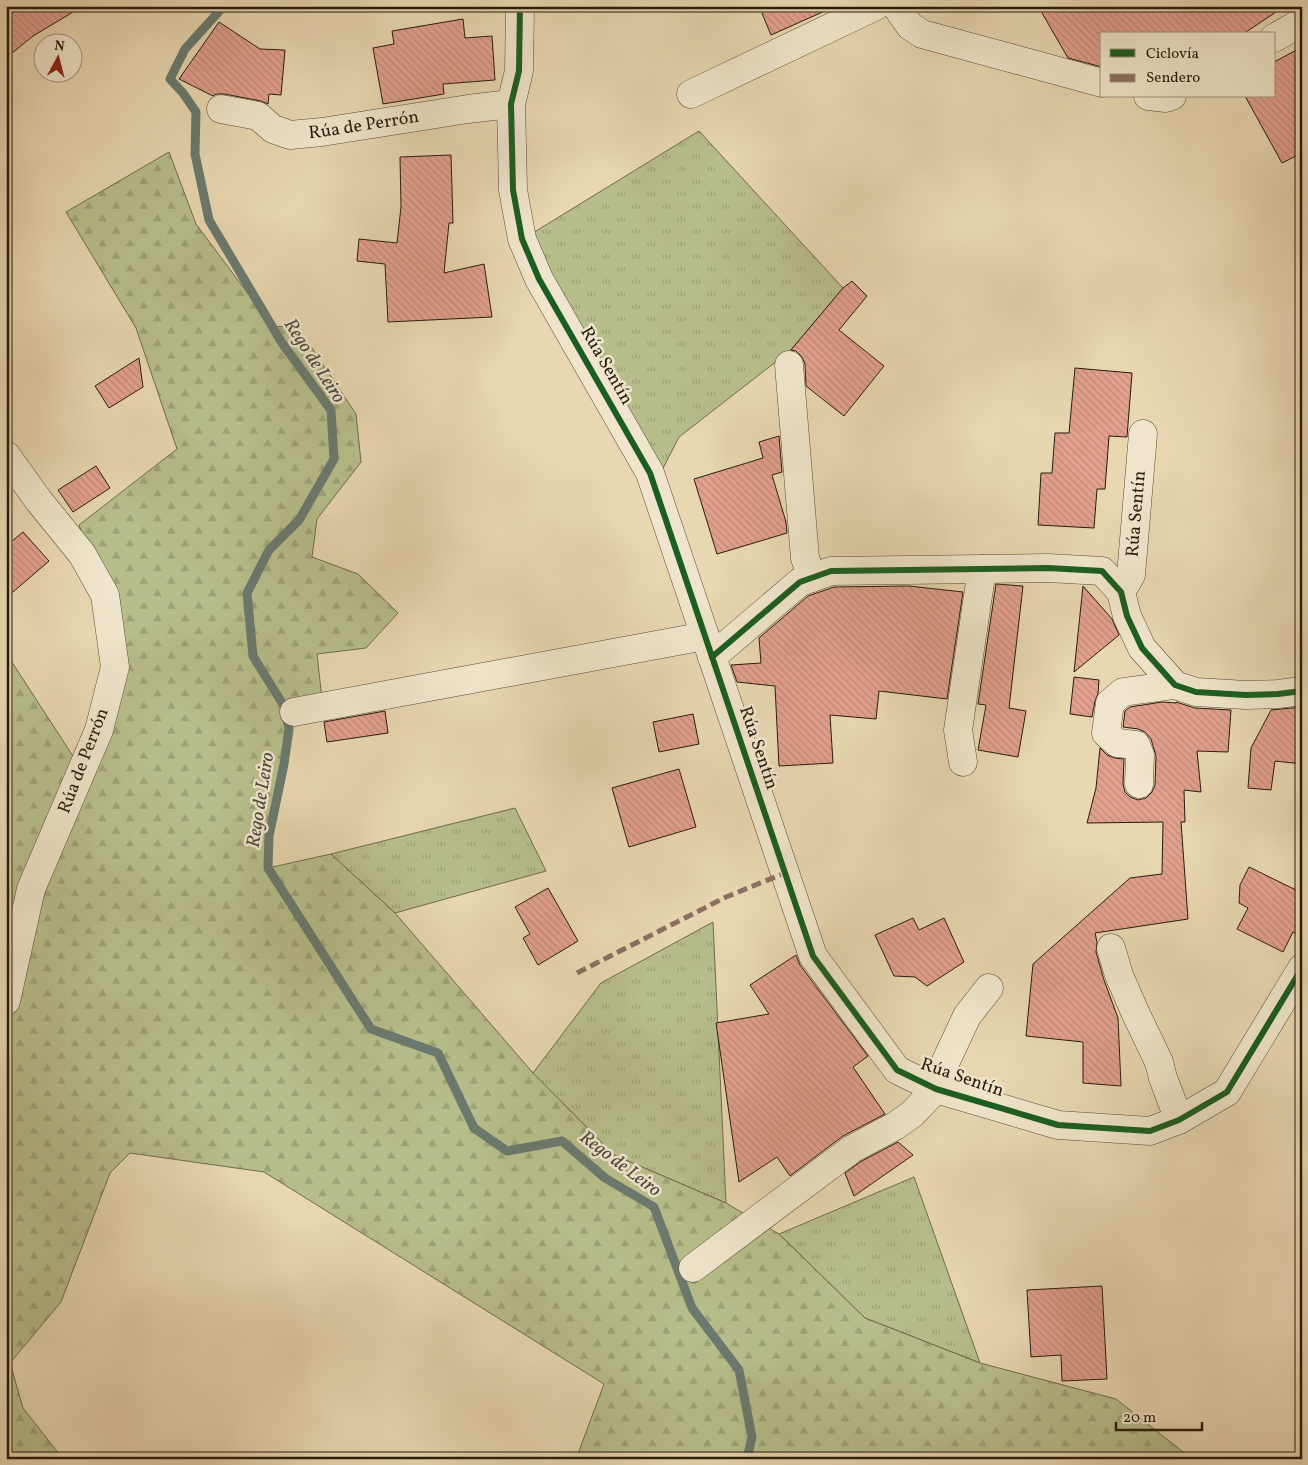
<svg xmlns="http://www.w3.org/2000/svg" width="1308" height="1465" font-family="Vollkorn,serif">
<defs>
<pattern id="grass-tufts" width="24" height="20" patternUnits="userSpaceOnUse" patternTransform="scale(1.25)"><rect width="24" height="20" fill="#b7be8b"/><path d="M3 7l-1-3M5 7V3M7 7l1-3M15 17l-1-3M17 17v-4M19 17l1-3" fill="none" stroke="#9da377"/></pattern>
<pattern id="forest-firs" width="22" height="20" patternUnits="userSpaceOnUse" patternTransform="scale(1.25)"><rect width="22" height="20" fill="#b7be8b"/><path d="M5 1l3.5 6h-7zM16 11l3.5 6h-7z" fill="#9da377"/></pattern>
<pattern id="building-back-hatch" width="6" height="6" patternUnits="userSpaceOnUse" patternTransform="scale(1.25)"><rect width="6" height="6" fill="#e2a08f"/><path d="M-1 5l2 2M0 0l6 6M5-1l2 2" fill="none" stroke="#c2897a"/></pattern>
</defs>
<rect width="100%" height="100%" fill="#e8d7b1"/>
<filter id="stains"><feTurbulence type="fractalNoise" baseFrequency=".004" numOctaves="4"/><feColorMatrix values="0 0 0 0 .2 0 0 0 0 .09 0 0 0 0 .02 0 0 0 .5 -.17"/></filter>
<radialGradient id="worn" r=".72"><stop offset=".6" stop-color="#630" stop-opacity="0"/><stop offset="1" stop-color="#630" stop-opacity=".3"/></radialGradient>
<g fill="url(#grass-tufts)" stroke="#6f6c4c">
<path d="M699,131L843,288L791,350L679,437L654,486L523,239Z"/>
<path d="M515,808L546,871L395,913L331,854Z"/>
<path d="M713,922L726,1203L614,1155L533,1073L601,983Z"/>
<path d="M914,1177L980,1363L865,1318L779,1234Z"/>
</g>
<path fill="url(#forest-firs)" stroke="#6f6c4c" d="M169,152L196,224L273,327L287,326L310,345L356,414L361,462L317,519L312,557L358,574L398,613L366,648L317,654L322,699L284,706L289,729L277,796L268,868L331,854L395,913L533,1073L614,1155L726,1203L779,1234L865,1318L980,1363L1116,1399L1192,1459H576L604,1384L264,1172L130,1153L110,1173L61,1302L10,1363L23,1408L63,1459H6V653L82,770L99,730L105,595L79,525L177,449L136,328L66,212Z"/>
<g fill="none" stroke-linecap="round" stroke-linejoin="round">
<path stroke="#6a7a6f" stroke-width="9" d="M224,6L185,49L170,79L183,93L196,112L195,154L209,220L282,343L331,410L334,459L299,520L269,550L247,593L253,656L284,706L289,729L284,764L269,836L268,868L371,1029L438,1053L474,1128L507,1151L562,1141L605,1178L654,1207L692,1308L739,1370L752,1437L747,1459"/>
</g>
<g fill="url(#building-back-hatch)" stroke="#271b0e">
<path d="M6,6H83L33,36L6,58Z"/>
<path d="M759,6H836L771,35Z"/>
<path d="M1038,6H1285L1243,34H1102V67L1068,58Z"/>
<path d="M463,19L465,38L492,36L495,80L443,84L444,94L383,104L373,48L394,44L392,31Z"/>
<path d="M219,22L260,49L285,50L281,95L269,94L268,104L261,101L224,94H216L213,96L179,79Z"/>
<path d="M1302,47V153L1282,163L1245,96H1274V62Z"/>
<path d="M451,155L453,223H449L444,273L484,264L492,317L388,322L385,264L357,261L359,239L397,243L401,207L400,157Z"/>
<path d="M852,281L867,296L839,330L884,366L844,416L806,386L805,364L802,357L796,351L791,350L843,288Z"/>
<path d="M139,358L143,387L109,408L95,386Z"/>
<path d="M1075,368L1132,373L1127,437L1109,436L1105,489H1097L1094,528L1038,525L1041,473H1052L1055,433H1069Z"/>
<path d="M779,436L782,472L772,475L786,522L787,533L717,554L694,479L763,458L759,442Z"/>
<path d="M96,466L110,488L73,512L58,490Z"/>
<path d="M23,532L49,561L6,598V546Z"/>
<path d="M996,584L1023,586L1009,708L1026,711L1018,757L978,750L986,705L978,704Z"/>
<path d="M909,586L963,592L947,699L879,691L876,719L830,715L833,763L779,766L775,686L737,682L731,665L761,663L759,638L808,596L834,587Z"/>
<path d="M1083,586L1112,619L1119,635L1074,672Z"/>
<path d="M1074,677L1099,680L1098,694L1095,701L1092,717L1070,714Z"/>
<path d="M1162,702L1176,703V702L1195,708L1231,710L1228,752L1197,751L1201,792L1184,790L1185,822H1181L1188,919L1095,933L1097,942L1096,952L1104,980L1118,1018L1121,1086L1083,1083V1042L1026,1036L1033,964L1130,878L1162,874L1163,822L1087,823L1096,788L1100,748L1107,755L1115,758L1124,759L1123,784L1125,792L1130,797L1138,800L1146,798L1152,792L1155,785L1156,756L1151,739L1145,732L1138,729L1123,727L1125,711L1130,707Z"/>
<path d="M1302,707V764L1275,761L1271,790L1248,788L1251,748L1271,710Z"/>
<path d="M385,711L388,733L327,742L324,722Z"/>
<path d="M693,714L699,744L659,752L653,722Z"/>
<path d="M679,769L696,827L629,847L612,788Z"/>
<path d="M1249,867L1302,893V937L1293,932L1283,952L1237,929L1248,908L1239,903L1240,885Z"/>
<path d="M548,888L578,941L538,965L523,938L530,934L515,907Z"/>
<path d="M913,918L919,930L944,918L964,962L927,986L915,977L894,976L875,935Z"/>
<path d="M796,955L800,965L868,1056L853,1067L885,1114L843,1136L790,1176L777,1157L739,1182L716,1023L769,1014L750,985Z"/>
<path d="M898,1142L913,1155L854,1196L845,1173L860,1162Z"/>
<path d="M1102,1286L1107,1379L1062,1381L1061,1355L1031,1357L1027,1290Z"/>
</g>
<g fill="none" stroke-linecap="round" stroke-linejoin="round">
<defs>
<g id="minor">
<path d="M520,6L519,71L511,104L513,190L522,239L539,279L650,473L813,956L897,1070L936,1089L1058,1125L1150,1131L1179,1120L1227,1092L1302,968"/>
<path d="M896,6L910,26L922,34L1102,83"/>
<path d="M1274,38L1302,22"/>
<path d="M691,94L876,6"/>
<path d="M1148,96L1166,98L1172,96"/>
<path id="s1" d="M221,109L258,116L273,129L290,135L322,132L468,109L511,104"/>
<path d="M789,365L805,558L812,578"/>
<path d="M6,455L39,501L82,554L105,595L115,667L99,730L31,889L6,1001"/>
<path id="s2" d="M1121,592L1131,575L1143,434"/>
<path d="M712,657L800,582L831,571L1048,568L1102,571L1121,592L1127,616L1142,648L1175,685L1196,692L1246,695L1278,694L1302,691"/>
<path d="M294,712L705,636"/>
<path d="M963,762L958,730L982,569"/>
<path d="M1139,784L1140,755L1136,745L1117,743L1106,733L1110,703L1123,692L1175,685"/>
<path d="M1111,948L1119,975L1135,1012L1159,1062L1163,1078L1179,1120"/>
<path d="M693,1268L852,1149L895,1126L912,1114L936,1089L946,1061L967,1016L989,988"/>
</g>
</defs>
<use href="#minor" stroke="#574a37" stroke-width="29"/>
<use href="#minor" stroke="#f0e5cc" stroke-width="28"/>
<path stroke="#8d6e63" stroke-width="5" stroke-dasharray="10 5" stroke-linecap="butt" d="M577,973L726,897L785,873"/>
<defs>
<g id="cycleway">
<path d="M520,6L519,71L511,104L513,190L522,239L539,279L650,473L813,956L897,1070L936,1089L1058,1125L1150,1131L1179,1120L1227,1092L1302,968"/>
<path d="M712,657L800,582L831,571L1048,568L1102,571L1121,592L1127,616L1142,648L1175,685L1196,692L1246,695L1278,694L1302,691"/>
</g>
</defs>
<use href="#cycleway" stroke="#f0e5cc" stroke-width="9"/>
<use href="#cycleway" stroke="#1b5e20" stroke-width="6"/>
</g>
<g text-anchor="middle" dominant-baseline="central" stroke-width="5" stroke-linejoin="round" paint-order="stroke">
<g font-size="18" fill="#271b0e" stroke="#f0e5cc">
<text stroke="none"><textPath href="#s1" startOffset="150">Rúa de Perrón</textPath></text>
<text transform="translate(606 366) rotate(60)">Rúa Sentín</text>
<text stroke="none"><textPath href="#s2" startOffset="81">Rúa Sentín</textPath></text>
<text transform="translate(758 748) rotate(71)">Rúa Sentín</text>
<text transform="translate(84 761) rotate(-69)">Rúa de Perrón</text>
<text transform="translate(962 1078) rotate(19)">Rúa Sentín</text>
</g>
<g font-size="19" font-style="italic" fill="#494a3e" stroke="#f0e5cc">
<text transform="translate(314 361) rotate(57)">Rego de Leiro</text>
<text transform="translate(261 800) rotate(-81)">Rego de Leiro</text>
<text transform="translate(620 1164) rotate(37)">Rego de Leiro</text>
</g>
</g>
<rect width="1308" height="1465" fill="none" stroke="#e8d7b1" stroke-width="25"/>
<rect x="8" y="8" width="1293" height="1450" fill="none" stroke="#271b0e" stroke-width="2.5"/>
<rect x="12" y="12" width="1283" height="1440" fill="none" stroke="#271b0e"/>
<rect x="1100" y="32" width="175" height="65" fill="#f0e5cc" stroke="#a09480"/>
<rect x="1110" y="49" width="25" height="8" fill="#1b5e20" stroke="#a09480"/>
<text x="1146" y="58" font-size="15" fill="#271b0e">Ciclovía</text>
<rect x="1110" y="74" width="25" height="8" fill="#8d6e63" stroke="#a09480"/>
<text x="1146" y="82" font-size="15" fill="#271b0e">Sendero</text>
<g transform="translate(58 58) rotate(7)"><circle r="24" fill="#f0e5cc" stroke="#a09480"/>
<path d="M0-4L9 19L0 12L-9 19Z" fill="#8f2418"/>
<text y="-8" font-size="14" font-weight="bold" text-anchor="middle" fill="#271b0e">N</text>
</g>
<path d="M1116 1422v8h86v-8" fill="none" stroke="#271b0e" stroke-width="2.5"/>
<text x="1123" y="1422" font-size="15" fill="#271b0e" stroke="#f0e5cc" stroke-width="4" paint-order="stroke">20 m</text>
<rect width="100%" height="100%" filter="url(#stains)"/>
<rect width="100%" height="100%" fill="url(#worn)"/>
</svg>
